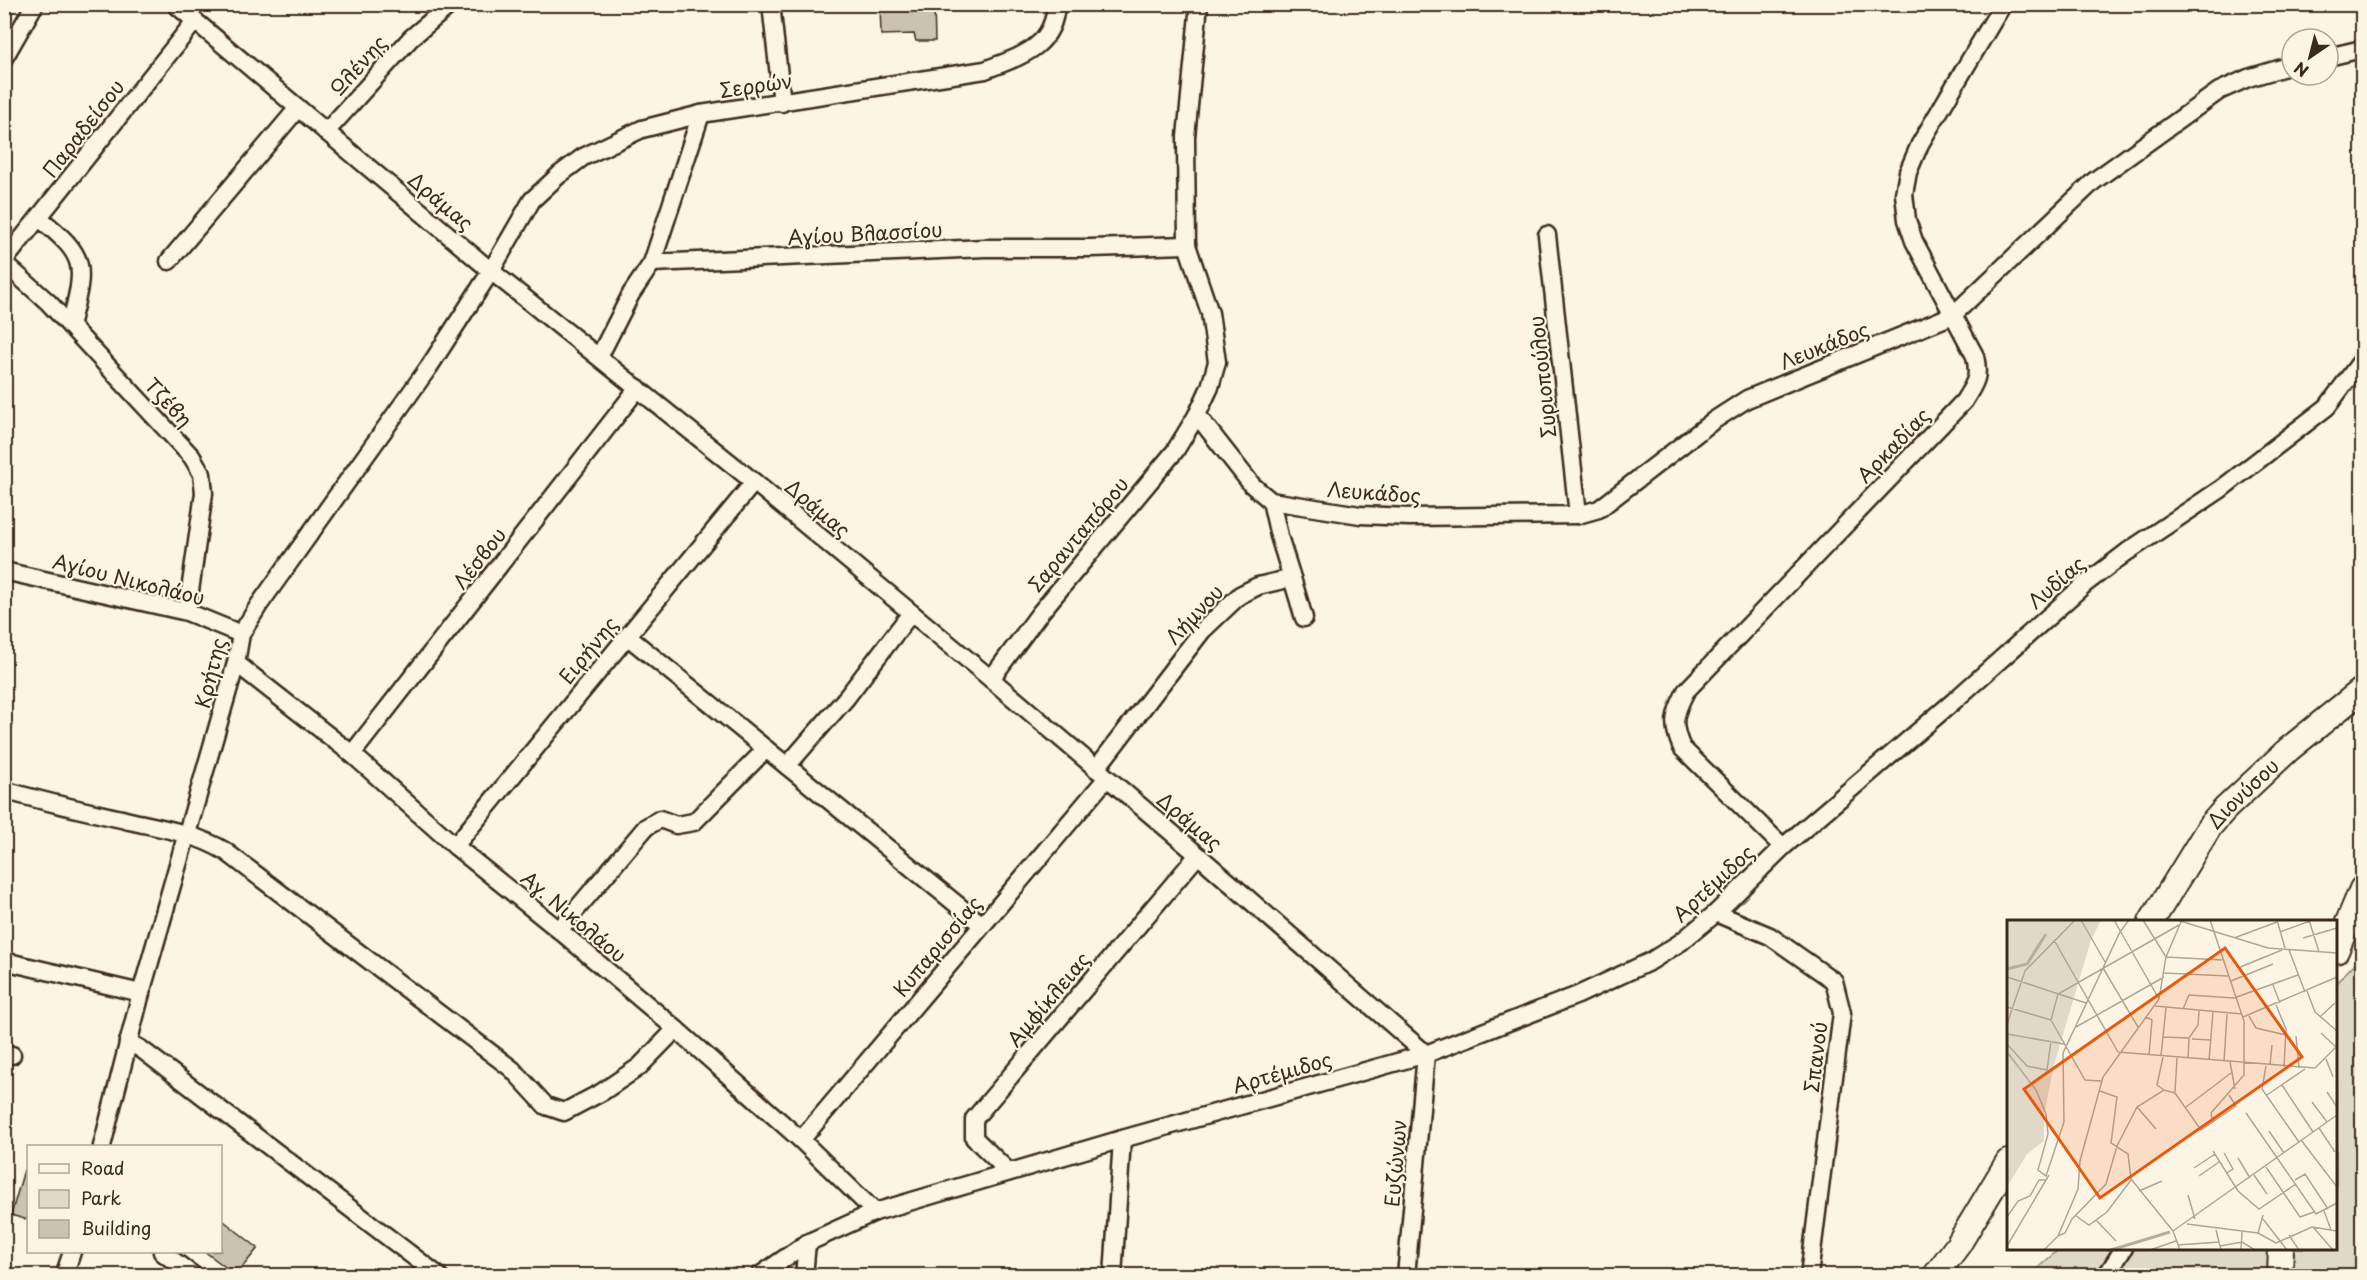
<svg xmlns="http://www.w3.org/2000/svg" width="2367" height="1280" font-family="'Playpen Sans',sans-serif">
<rect width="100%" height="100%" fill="#fcf5e5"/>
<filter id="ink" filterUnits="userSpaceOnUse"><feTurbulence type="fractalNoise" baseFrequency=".0167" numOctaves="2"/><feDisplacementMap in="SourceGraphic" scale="12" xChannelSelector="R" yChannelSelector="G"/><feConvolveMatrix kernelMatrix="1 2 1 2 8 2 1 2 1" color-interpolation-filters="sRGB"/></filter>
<g filter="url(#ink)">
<path fill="#e0d8c8" stroke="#8e8173" stroke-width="1.5" d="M2362,944V1275L2029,1276L2059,1249L2336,1248V983L2356,962Z"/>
<g fill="#ccc2b3" stroke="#3b2a1e" stroke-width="1.5">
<path d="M880,4H934L935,41H916L914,34L881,35Z"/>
<path d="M24,1170H28V1220L11,1215Z"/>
<path d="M220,1218L258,1248L236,1275L204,1251H220Z"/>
</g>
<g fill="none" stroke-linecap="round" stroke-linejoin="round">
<defs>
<g id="street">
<path d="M175,4L491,271L754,482L991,679L1198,855L1426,1054"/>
<path d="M771,4L782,103"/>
<path d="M1199,4L1186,137L1187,245L1210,313L1217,362L1210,387L1197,415L1252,485L1271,501L1360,515L1410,517L1578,515L1599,509L1713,421L1747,399L1953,315L2094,181L2219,91L2248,78L2292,65"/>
<path d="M2328,57L2362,49"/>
<path d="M4,58L35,4"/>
<path d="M326,132L411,38L451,4"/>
<path d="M39,218C89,258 85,266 70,326"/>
<path d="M1547,235L1578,515"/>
<path d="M4,261L195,21"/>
<path d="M169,261L298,108"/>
<path d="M4,263L48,302L192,457L202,474L204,493L187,612"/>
<path d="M652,263L985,248H1091L1187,245"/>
<path d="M599,357L631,294L652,263L701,114"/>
<path d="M4,571L187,612L241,634"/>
<path d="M1292,578L1304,618"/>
<path d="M911,613L847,697L787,766L982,925"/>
<path d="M627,636L766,749"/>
<path d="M236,663L352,754L455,846L559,930L676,1029L801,1140L875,1212"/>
<path d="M991,679L1040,613L1175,451L1197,415"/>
<path d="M352,754L638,388"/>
<path d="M1096,769L1202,631L1240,595L1258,586L1292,578L1279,536L1271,501"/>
<path d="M4,790C47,803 91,812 134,822C166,829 196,834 225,851L512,1069L546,1106L564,1112L602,1092L639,1067L676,1029"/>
<path d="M455,846L754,482"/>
<path d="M1783,847L1682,748C1671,724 1674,714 1686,691L1964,401C1975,383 1980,378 1975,356L1914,241L1907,220L1904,194L1908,172L1920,144L2003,4"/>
<path d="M1716,913L1770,936L1834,981L1842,1013L1809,1276"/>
<path d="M559,930L646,827L660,819L676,825L694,822L766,749L787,766"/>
<path d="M4,961L141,993"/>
<path d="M128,1042L141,1049L439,1276"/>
<path d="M4,1054L12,1055"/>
<path d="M801,1140L1106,779"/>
<path d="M102,1146L141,993L236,663L241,634L259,605L429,367L491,271L532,200L559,175L583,157L642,129L701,114L985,70C1020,56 1054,48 1056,4"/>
<path d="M1009,1172L974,1138V1119L1198,855"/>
<path d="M162,1252L194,1276"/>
<path d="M64,1276L72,1252"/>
<path d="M759,1276L807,1243L875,1212L1122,1139L1426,1054L1578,995L1651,961L1681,942L1716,913L1783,847L1954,701L2085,584L2127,552L2221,489L2327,407L2362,360"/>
<path d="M804,1276L807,1243"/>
<path d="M1113,1276L1122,1139"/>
<path d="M1406,1276L1426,1054"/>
<path d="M2106,1276L2124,1248"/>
</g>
<g id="secondary">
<path id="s1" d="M2151,922L2210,826L2225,809L2289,749L2362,690"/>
<path d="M2336,951L2362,889"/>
<path d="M1935,1276L1958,1245L2008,1162"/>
<path d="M2280,1276L2281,1248"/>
</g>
</defs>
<use href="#street" stroke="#3b2a1e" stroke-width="21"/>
<use href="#secondary" stroke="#3b2a1e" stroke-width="28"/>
<use href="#street" stroke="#fcf5e5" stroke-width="16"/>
<use href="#secondary" stroke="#fcf5e5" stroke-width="24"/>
</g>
</g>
<g text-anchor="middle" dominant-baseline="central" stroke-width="4.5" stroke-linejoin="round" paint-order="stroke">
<g font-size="20" fill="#3b2a1e" stroke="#fcf5e5">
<text transform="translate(358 65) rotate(-48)">Ωλένης</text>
<text transform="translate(756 85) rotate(-8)">Σερρών</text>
<text transform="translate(83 128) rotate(-52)">Παραδείσου</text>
<text transform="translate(441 201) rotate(40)">Δράμας</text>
<text transform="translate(865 233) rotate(-3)">Αγίου Βλασσίου</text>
<text transform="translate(1824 345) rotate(-22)">Λευκάδος</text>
<text transform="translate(1542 377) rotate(-96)">Συριοπούλου</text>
<text transform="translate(169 402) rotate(47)">Τζέβη</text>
<text transform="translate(1893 445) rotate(-46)">Αρκαδίας</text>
<text transform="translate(1374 492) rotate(4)">Λευκάδος</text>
<text transform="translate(818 508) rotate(40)">Δράμας</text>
<text transform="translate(1078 534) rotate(-50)">Σαρανταπόρου</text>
<text transform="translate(479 558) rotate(-52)">Λέσβου</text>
<text transform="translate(129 579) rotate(14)">Αγίου Νικολάου</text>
<text transform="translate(2056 582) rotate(-41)">Λυδίας</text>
<text transform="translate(1194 614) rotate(-47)">Λήμνου</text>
<text transform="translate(588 650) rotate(-51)">Ειρήνης</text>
<text transform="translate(210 673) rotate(-76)">Κρήτης</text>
<text stroke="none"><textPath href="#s1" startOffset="159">Διονύσου</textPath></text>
<text transform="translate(1190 821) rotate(40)">Δράμας</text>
<text transform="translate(1713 883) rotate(-43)">Αρτέμιδος</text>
<text transform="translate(574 916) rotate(40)">Αγ. Νικολάου</text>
<text transform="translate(937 946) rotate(-50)">Κυπαρισσίας</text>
<text transform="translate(1048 999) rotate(-50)">Αμφίκλειας</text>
<text transform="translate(1815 1057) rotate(-83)">Σπανού</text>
<text transform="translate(1282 1072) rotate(-16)">Αρτέμιδος</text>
<text transform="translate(1395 1163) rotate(-85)">Ευζώνων</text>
</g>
</g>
<g transform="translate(2007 920)">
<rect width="330" height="330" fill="#fcf5e5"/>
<path d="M0,0H94L84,20L47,145L37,195V221L20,234L0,267Z" fill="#e0d8c8"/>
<path fill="none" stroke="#b7ad9e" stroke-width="3" d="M0,49L20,44L39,14M104,330L163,312"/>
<path fill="none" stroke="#afa495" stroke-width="1.5" d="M74,0L98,42M107,0L152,79M136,0L159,37L215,40M170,0L261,28L330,33M203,0L237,101V155L204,193L206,202M270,0L278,28M302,0L312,32M273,12L303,1M227,18L270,2M296,18L330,8M47,20L111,132M282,30L298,72M96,48L131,107M231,48L275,30M157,53L221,56M0,57L79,83M224,61L266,44M266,65L273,83M300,71L308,92L330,111M269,85L279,109L277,147M148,86L235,94M0,87L44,100M176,89L182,75L227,78L291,55M242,96L249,108L279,115M314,96L328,83M139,97L145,100L142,135M236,97L330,57M0,104L18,51L68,0M69,107L157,57M314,113L329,127M0,114L57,124M289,116L292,148M156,117L182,118L181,139M182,118L191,105L192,91M185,119L204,120M0,124L20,146L40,150L44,121M0,132L29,170L39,194L41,214L31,250L39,256L57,202L56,133L113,12L122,0M111,132L308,148L330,126M154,136L159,88M156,137L150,165L157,170M319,139L326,157M202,141L206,92M217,142L220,94M223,142L228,169M263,145L265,125M259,146L255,169L292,222M94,161L78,160L44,100L51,74L172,5M275,165L306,212M93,171L110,177L104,223L121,234L124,259L166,311M168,172L170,138M320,172L330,187M260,175L298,149M305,182L320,202M130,187L149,209M179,187L224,153M239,193L309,294L330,283M312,208L328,232M262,211L277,233M294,220L330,267M206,231L231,271L252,289L289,264M217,233L226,249L220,253M231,238L243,258M259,247L293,297L307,292M187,248L208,234M247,255L260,274M192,256L212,242M288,260L298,254L321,289M132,271L155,261M181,275L188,299M317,291L324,310M69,296L82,305L100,292L124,260M0,297L11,281L23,276L32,260H38M256,299L280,330M89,300L109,321M180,304L251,313L269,323M306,307L326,330M209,310L214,330M166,311L330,195M166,311L173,330M251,313L256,295M282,315L292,330M51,316L58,313L65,299L99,264L110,226L130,187L157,170L168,173L194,210L229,186L222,175M269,323L305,307L330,311M171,325L212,322M0,326L42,255M213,326L235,322L248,330M37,330L51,316L71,269L73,241L96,157L152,79L159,37L174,2M143,330L169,321M234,330L235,312"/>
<path fill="#e8590c" fill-opacity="0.15" stroke="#e8590c" stroke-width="3" d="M218,28L295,137L93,278L17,169Z"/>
<rect width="330" height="330" fill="none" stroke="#3b2a1e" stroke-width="3"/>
</g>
<rect width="2367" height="1280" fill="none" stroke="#fcf5e5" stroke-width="24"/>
<rect x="12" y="12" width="2343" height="1256" fill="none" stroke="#3b2a1e" stroke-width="2" filter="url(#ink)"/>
<rect x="27" y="1145" width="195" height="108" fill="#fcf5e5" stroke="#afa495" stroke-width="1.5"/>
<rect x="39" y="1164" width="30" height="9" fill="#fcf5e5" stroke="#afa495" stroke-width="1.5"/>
<text x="81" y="1175" font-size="18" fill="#3b2a1e">Road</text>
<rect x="39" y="1190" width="30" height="18" fill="#e0d8c8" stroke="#afa495" stroke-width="1.5"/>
<text x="81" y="1205" font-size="18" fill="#3b2a1e">Park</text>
<rect x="39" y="1220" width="30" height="18" fill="#ccc2b3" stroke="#afa495" stroke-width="1.5"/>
<text x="81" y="1235" font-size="18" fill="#3b2a1e">Building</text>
<g transform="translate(2310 57) rotate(215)"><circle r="28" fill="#fcf5e5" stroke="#afa495" stroke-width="1.5"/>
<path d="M0-4.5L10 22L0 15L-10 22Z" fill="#3b2a1e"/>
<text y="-9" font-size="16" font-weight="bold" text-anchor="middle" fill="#3b2a1e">N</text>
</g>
</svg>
